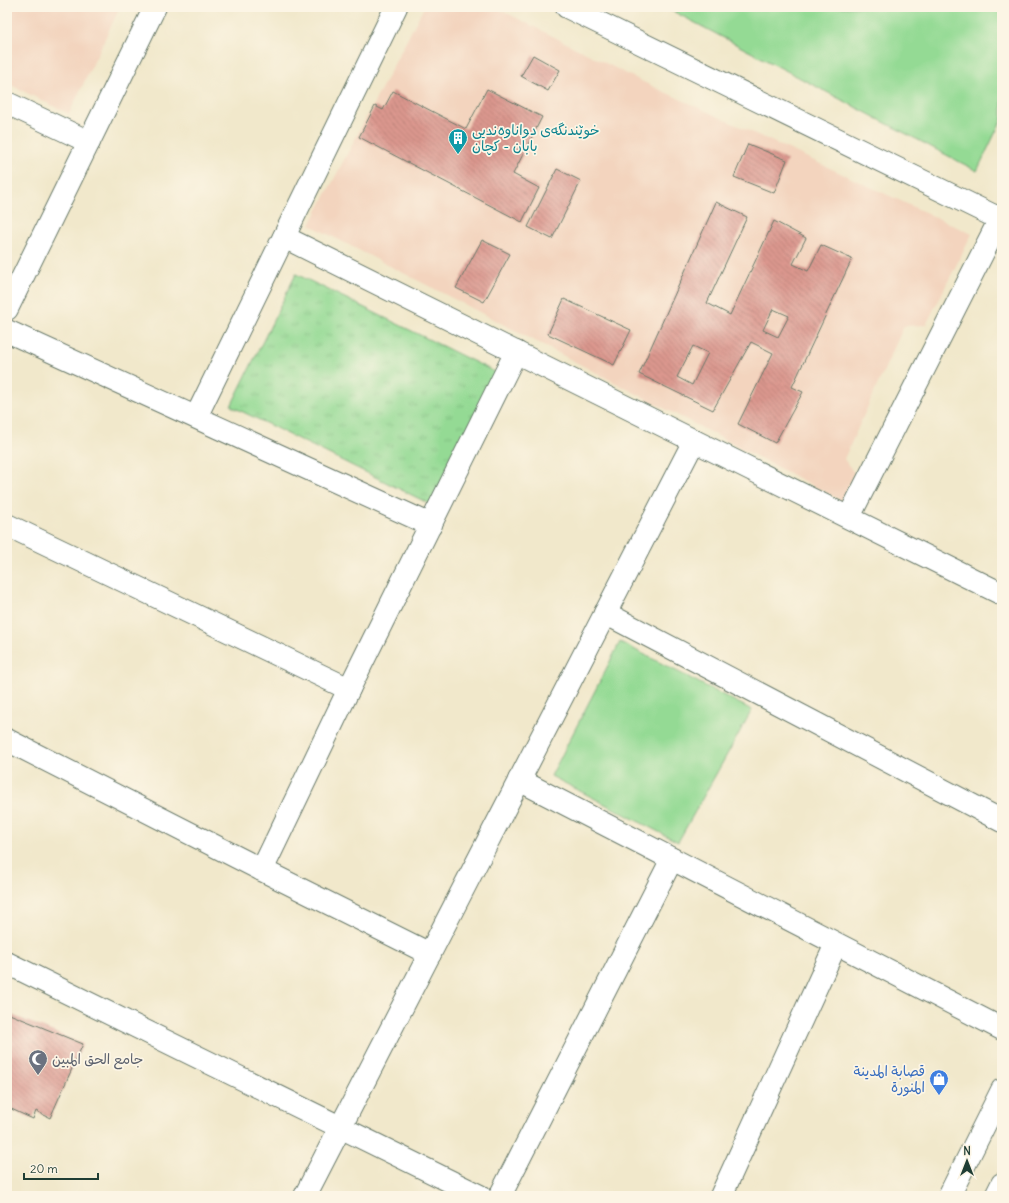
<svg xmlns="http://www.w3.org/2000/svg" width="1009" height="1203" font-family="Delius,'Playpen Sans Arabic',sans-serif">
<defs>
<pattern id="park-tufts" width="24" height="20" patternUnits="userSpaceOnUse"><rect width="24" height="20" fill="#94da94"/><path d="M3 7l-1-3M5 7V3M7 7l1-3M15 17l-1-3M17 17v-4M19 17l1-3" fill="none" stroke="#7fbc80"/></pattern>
<pattern id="building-back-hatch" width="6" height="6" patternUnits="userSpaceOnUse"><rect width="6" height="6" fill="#db978e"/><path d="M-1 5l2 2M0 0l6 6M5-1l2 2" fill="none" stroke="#b17c75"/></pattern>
</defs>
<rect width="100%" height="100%" fill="#fcf5e5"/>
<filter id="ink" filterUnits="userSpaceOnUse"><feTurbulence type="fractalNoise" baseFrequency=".025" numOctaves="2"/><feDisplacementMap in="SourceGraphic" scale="8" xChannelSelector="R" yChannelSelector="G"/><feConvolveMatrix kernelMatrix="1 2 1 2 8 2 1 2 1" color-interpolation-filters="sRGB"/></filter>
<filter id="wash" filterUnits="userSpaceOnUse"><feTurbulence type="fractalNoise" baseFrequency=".012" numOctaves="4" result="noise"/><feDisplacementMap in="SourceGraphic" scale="16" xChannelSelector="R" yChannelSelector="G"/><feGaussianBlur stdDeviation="0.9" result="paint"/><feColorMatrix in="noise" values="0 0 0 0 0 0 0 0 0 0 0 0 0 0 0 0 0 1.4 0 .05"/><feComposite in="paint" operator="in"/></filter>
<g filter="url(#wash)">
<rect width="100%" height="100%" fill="#f1e8cb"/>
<g fill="#f3d4be">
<path d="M7,7H120L69,114L7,83Z"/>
<path d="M424,7H495L641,81L972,234L926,325L904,326L844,459L854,473L842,501L518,332L310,225Z"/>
</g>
<path fill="url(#park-tufts)" stroke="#5a8c64" d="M296,274L497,373L432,505L231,406Z"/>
<g fill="#94da94" stroke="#5a8c64">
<path d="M665,7H1002V119L977,171Z"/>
<path d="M620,642L752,710L678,842L551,776Z"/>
</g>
<g id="blocks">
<g fill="url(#building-back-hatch)" fill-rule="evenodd">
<path d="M533,55L560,70L548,91L521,76Z"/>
<path d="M487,89L542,117L513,174L539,188L522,222L359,137L375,106L383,110L393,91L466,129Z"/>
<path d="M748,144L787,160L774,193L734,177Z"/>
<path d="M557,169L581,181L552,239L528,227Z"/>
<path d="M716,202L747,217L707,303L730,315L774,221L806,238L793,264L808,271L821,245L852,259L792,387L803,392L775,443L738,424L773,353L751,342L713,410L639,374ZM773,309L789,316L778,337L763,330ZM693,346L708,353L692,385L677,377Z"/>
<path d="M482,240L510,254L484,302L456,288Z"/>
<path d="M564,299L631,330L614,365L548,334Z"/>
<path d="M7,1013L83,1044L50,1118L36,1111L33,1119L7,1107Z"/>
</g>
</g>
</g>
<g filter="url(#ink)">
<use href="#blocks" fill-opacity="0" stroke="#687969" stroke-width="1"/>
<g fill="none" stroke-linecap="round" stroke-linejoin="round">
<defs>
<g id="street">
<path d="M567,7L1000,219"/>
<path d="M7,103L89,142"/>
<path d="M284,237L1002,594"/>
<path d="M7,331L431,525"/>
<path d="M196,417L396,7"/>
<path d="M849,517L1002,215"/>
<path d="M7,525L349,689"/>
<path d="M605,613L1002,821"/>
<path d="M7,740L262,870L430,954"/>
<path d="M519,780L1002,1029"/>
<path d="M262,870L349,689L516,352"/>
<path d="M305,1196L694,441"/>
<path d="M500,1196L672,859"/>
<path d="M721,1196L836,944"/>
</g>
<g id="secondary">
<path d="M7,309L155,7"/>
<path d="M7,963L480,1196"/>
<path d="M949,1196L1002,1090"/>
<path d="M996,1196L1002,1184"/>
</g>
</defs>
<use href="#street" stroke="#687969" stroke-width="24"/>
<use href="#secondary" stroke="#687969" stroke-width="24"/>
<use href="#street" stroke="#fff" stroke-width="22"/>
<use href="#secondary" stroke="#fff" stroke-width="22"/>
</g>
</g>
<defs>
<symbol id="building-pin" viewBox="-11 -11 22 30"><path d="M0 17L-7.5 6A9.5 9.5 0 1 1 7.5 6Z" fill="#0f9aa8" stroke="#fcf5e5"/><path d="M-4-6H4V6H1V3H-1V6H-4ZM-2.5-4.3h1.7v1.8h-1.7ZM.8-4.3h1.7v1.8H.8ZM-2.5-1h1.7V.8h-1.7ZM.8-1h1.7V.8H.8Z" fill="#fff"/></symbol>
<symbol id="mosque-pin" viewBox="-11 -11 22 30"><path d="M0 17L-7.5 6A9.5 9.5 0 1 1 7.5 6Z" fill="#6b7280" stroke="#fcf5e5"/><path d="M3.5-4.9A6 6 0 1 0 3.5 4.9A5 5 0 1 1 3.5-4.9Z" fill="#fff"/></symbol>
<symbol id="shop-pin" viewBox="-11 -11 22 30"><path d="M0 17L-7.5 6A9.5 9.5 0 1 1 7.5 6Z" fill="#3f7fe0" stroke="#fcf5e5"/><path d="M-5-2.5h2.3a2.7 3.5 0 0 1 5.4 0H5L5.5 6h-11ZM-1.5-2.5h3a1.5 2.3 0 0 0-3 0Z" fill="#fff"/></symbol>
</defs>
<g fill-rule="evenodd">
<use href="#building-pin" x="447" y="127" width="22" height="30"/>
<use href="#mosque-pin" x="27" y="1048" width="22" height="30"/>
<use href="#shop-pin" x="928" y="1068" width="22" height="30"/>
</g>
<g text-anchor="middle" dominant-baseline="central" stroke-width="3.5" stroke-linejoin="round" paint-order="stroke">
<g font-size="14" fill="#0d838f" stroke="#fcf5e5" text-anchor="start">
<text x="472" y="130">خوێندنگەی دواناوەندیی<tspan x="472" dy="16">بابان - کچان</tspan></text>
</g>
<g font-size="14" fill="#5b616d" stroke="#fcf5e5" text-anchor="start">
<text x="52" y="1059">جامع الحق المبين</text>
</g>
<g font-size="14" fill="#366cbe" stroke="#fcf5e5" text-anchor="end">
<text x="925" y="1071">قصابة المدينة<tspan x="925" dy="16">المنورة</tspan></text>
</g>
</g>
<rect width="1009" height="1203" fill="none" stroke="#fcf5e5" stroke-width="24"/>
<g transform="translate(967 1161)" stroke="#fcf5e5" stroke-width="3" paint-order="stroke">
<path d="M0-3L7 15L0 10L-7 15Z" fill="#1f3d34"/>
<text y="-6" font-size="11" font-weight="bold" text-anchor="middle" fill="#1f3d34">N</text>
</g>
<path d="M24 1173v6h74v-6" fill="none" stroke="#1f3d34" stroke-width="2"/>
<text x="30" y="1173" font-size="12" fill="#1f3d34" stroke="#fcf5e5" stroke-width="3" paint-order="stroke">20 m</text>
</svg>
